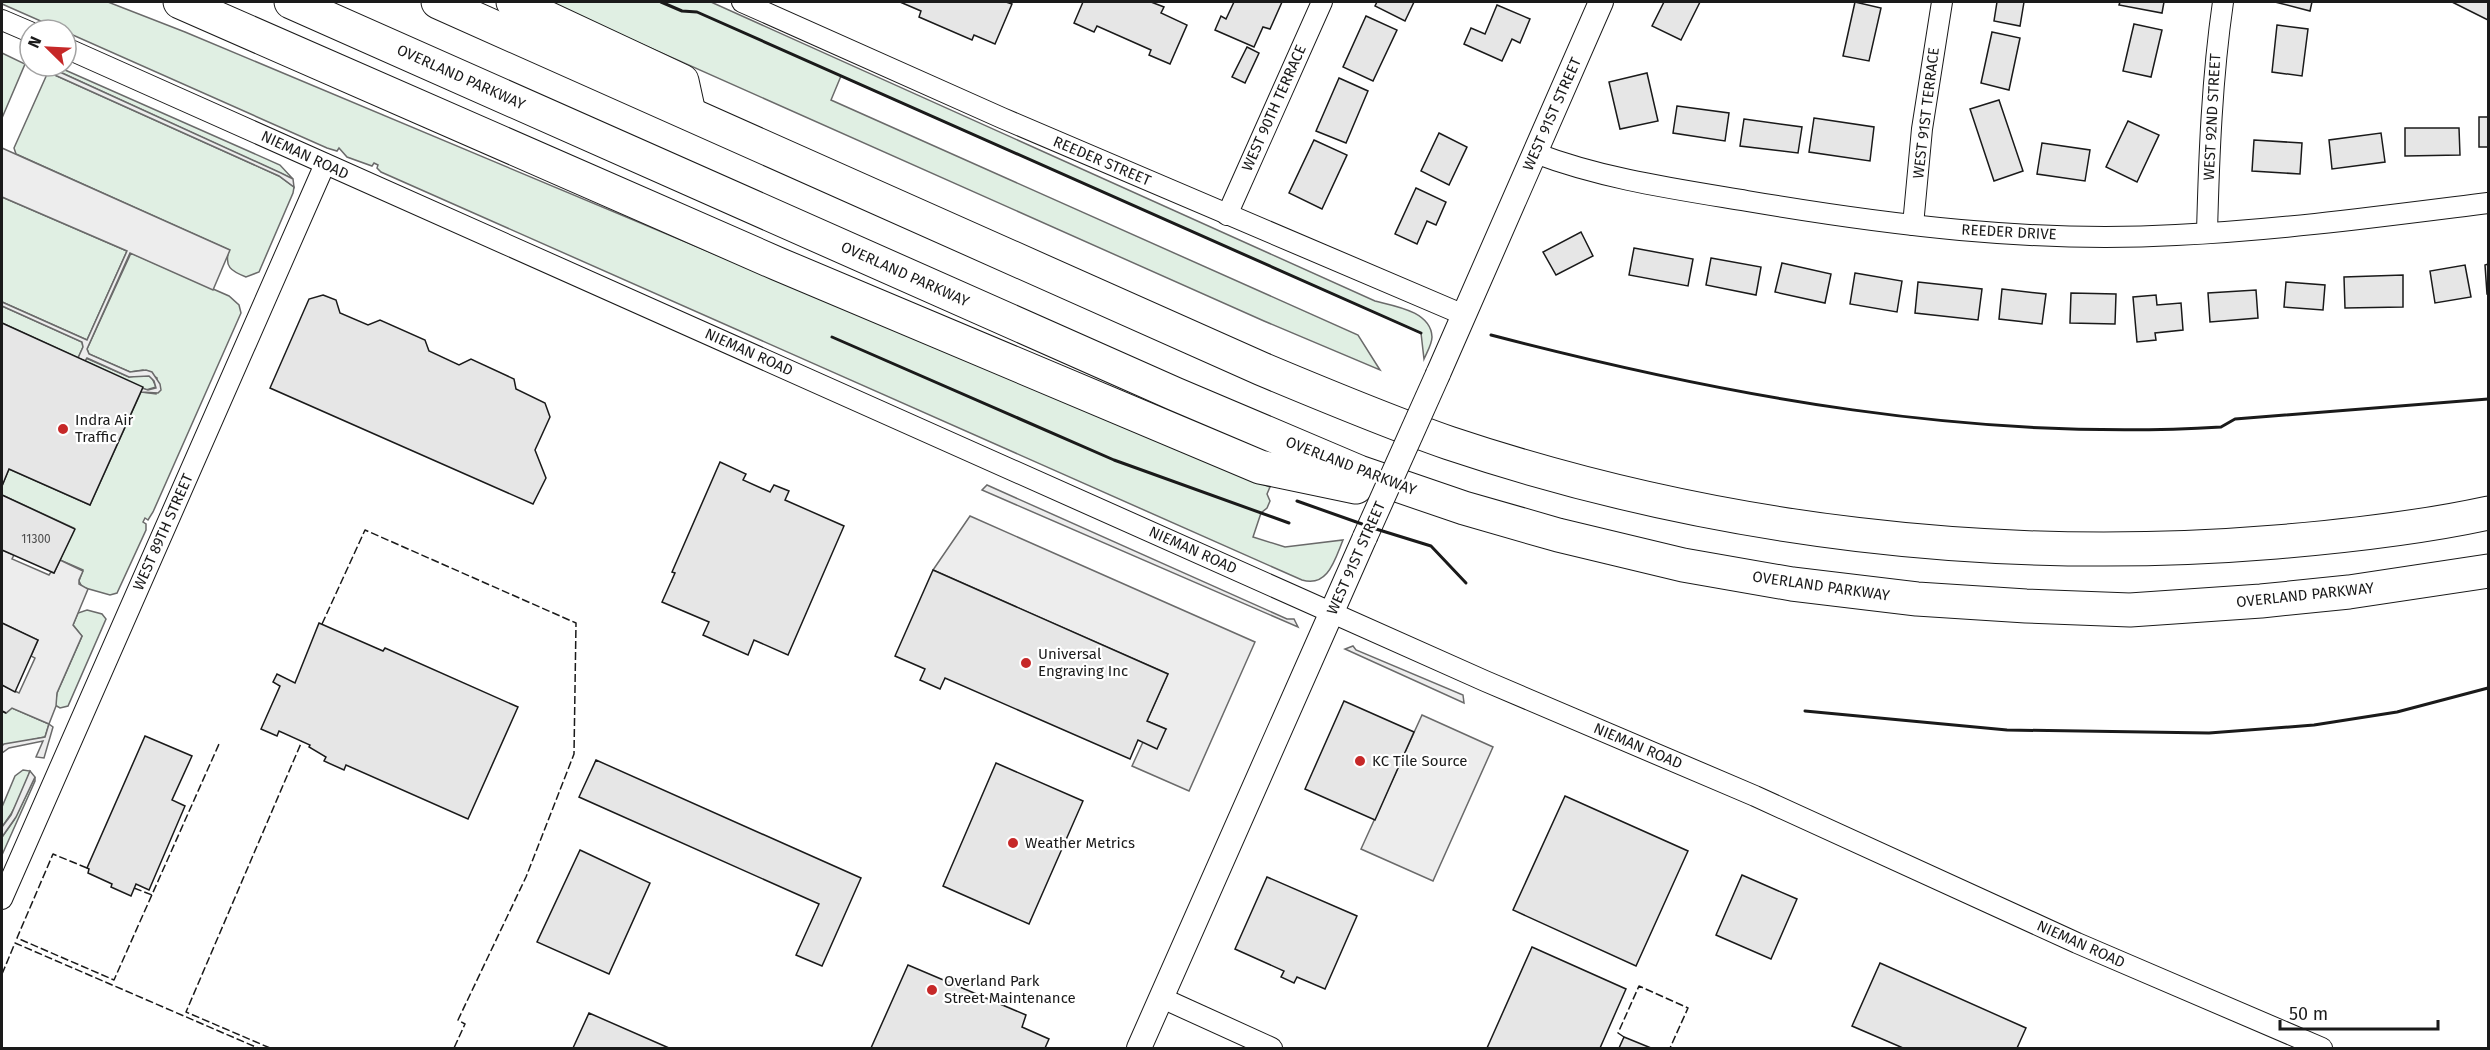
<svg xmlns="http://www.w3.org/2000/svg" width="2490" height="1050" font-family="'Fira Sans',sans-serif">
<rect width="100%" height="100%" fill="#fff"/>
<g fill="#e0efe3" stroke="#6a6a6a" stroke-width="1.5">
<path d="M2,2H108L185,32L1270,487L1267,494L1270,501L1267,508L1261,513L1253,537L1285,547L1343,540C1335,559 1328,588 1302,580L381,172L377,168L378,165L374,163L372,166L347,157L339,148L337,151L327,148L66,32V30H61L2,4Z"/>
<path d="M547,2H711L1375,301C1394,306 1431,311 1432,337C1432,344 1427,352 1424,359L1421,333L841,76L831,100L1358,335L1380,370L1264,321Z"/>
<path d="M2,53L25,64L2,118Z"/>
<path d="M56,66L280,165L293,179L51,68Z"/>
<path d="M48,72L279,176L294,187L293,193L259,272L246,277C231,271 224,267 229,250L16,154L14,148Z"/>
<path d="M2,197L127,251L87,340L2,302Z"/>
<path d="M131,253L229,296L239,305L241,313L153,512L148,520L145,518L143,522L146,524V530L117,593L110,595L82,587L79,581L83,570L60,560L74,528L2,495V486L9,469L90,505L141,392L156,394L157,378L143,370L130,372L89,354L87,349Z"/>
<path d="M2,306L82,342L83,347L78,358L2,323Z"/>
<path d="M86,358L129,377L146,374L152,378L156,387L146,390L85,361Z"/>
<path d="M87,610L102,614L106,619L68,706L60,708L55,705L57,693L82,636L73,625L78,613Z"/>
<path d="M12,708L49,724L45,737L2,746V711L6,713Z"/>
<path d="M23,770L30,771C25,791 14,811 2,827V807L15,776Z"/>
<path d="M35,777V781L2,855V837L14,820Z"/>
</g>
<g fill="#ededed" stroke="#6a6a6a" stroke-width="1.5">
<path d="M51,68L281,173L293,179L294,187L279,176L48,72Z"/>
<path d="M2,148L230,250L213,290L130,253L87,349L89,354L130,372L146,370L152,372L160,384L161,390L158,393L141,392L142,388L148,390L156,388L154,381L149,376L129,377L87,358L85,361L78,358L83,347L82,342L2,306V302L87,340L127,251L2,197Z"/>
<path d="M987,485L1287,619H1294L1298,627L982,490Z"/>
<path d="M970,516L1255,642L1189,791L1132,766L1143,742L1166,729L1147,721L1168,674L933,570Z"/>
<path d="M2,550L14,555L12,559L49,575L51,572L54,573L60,560L83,571L79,580V584L88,589L73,625L82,636L57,693L56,706L49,724L53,727L44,758L36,757L43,741L9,748L2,753V746L4,744L45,737L49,724L12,708L6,713L2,711V685L19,693L35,658L31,656L38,640L2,623Z"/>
<path d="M1353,646L1356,650L1463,695L1464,703L1345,649Z"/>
<path d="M1422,715L1493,747L1433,881L1361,849Z"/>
<path d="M30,771L35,777L16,817L2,837V827L11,815Z"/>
</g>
<g fill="#e6e6e6" stroke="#1a1a1a" stroke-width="1.5">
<path d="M900,2H1006L1012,4L995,44L974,35L972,40L919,17L921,11Z"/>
<path d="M1083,2H1151L1164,7L1161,13L1187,25L1170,64L1149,55L1151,50L1097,26L1094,32L1074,23Z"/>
<path d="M1234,2H1282L1270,29L1263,27L1254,47L1215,30L1221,16L1226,19Z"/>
<path d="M1377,2H1414L1405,21L1375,6Z"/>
<path d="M1664,2H1700L1681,40L1652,26Z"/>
<path d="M1855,2L1881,8L1869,61L1843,56Z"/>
<path d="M1997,2H2024L2020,26L1994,21Z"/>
<path d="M2120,2H2164L2162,13L2119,5Z"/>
<path d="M2275,2H2312L2310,11Z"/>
<path d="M2452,2H2488V20Z"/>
<path d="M1497,5L1530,19L1520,43L1512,39L1502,61L1464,44L1471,28L1485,34Z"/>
<path d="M1366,16L1397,30L1373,81L1343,67Z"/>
<path d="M2134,24L2162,30L2151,77L2123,71Z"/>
<path d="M2277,25L2308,29L2302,76L2272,72Z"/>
<path d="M1992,32L2020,38L2009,90L1981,83Z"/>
<path d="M1247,47L1259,53L1245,83L1232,77Z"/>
<path d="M1647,73L1658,121L1620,129L1609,82Z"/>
<path d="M1339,78L1368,91L1346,143L1316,131Z"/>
<path d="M1999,100L2023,171L1994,181L1970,109Z"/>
<path d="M1677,106L1729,113L1725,141L1673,133Z"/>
<rect x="2479" y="117" width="9" height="30"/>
<path d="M1814,118L1874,127L1870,161L1809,152Z"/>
<path d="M1744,119L1802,127L1798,153L1740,146Z"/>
<path d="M2128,121L2159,135L2137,182L2106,167Z"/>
<path d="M2405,128H2459L2460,155L2405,156Z"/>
<path d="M1439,133L1467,147L1449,185L1421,171Z"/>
<path d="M2381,133L2385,162L2332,169L2329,140Z"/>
<path d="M1314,140L1347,155L1322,209L1289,193Z"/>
<path d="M2254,140L2302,143L2300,174L2252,171Z"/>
<path d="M2042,143L2090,150L2085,181L2037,174Z"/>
<path d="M1416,188L1446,202L1436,225L1427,221L1417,244L1395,234Z"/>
<path d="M1581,232L1593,256L1556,275L1543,252Z"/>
<path d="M1634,248L1693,259L1688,286L1629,275Z"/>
<path d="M1711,258L1761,267L1756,295L1706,285Z"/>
<path d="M1782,263L1831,274L1825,303L1775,292Z"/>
<path d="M2488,264V294H2487L2485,265Z"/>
<path d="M2465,265L2471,297L2435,303L2430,271Z"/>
<path d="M1855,273L1902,281L1897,312L1850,304Z"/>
<path d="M2403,275V307L2345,308L2344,277Z"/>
<path d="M1918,282L1982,289L1978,320L1915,313Z"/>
<path d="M2286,282L2325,285L2323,310L2284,307Z"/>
<path d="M2002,289L2046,294L2042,324L1999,319Z"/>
<path d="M2256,290L2258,318L2210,322L2208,293Z"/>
<path d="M2071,293L2116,294L2115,324L2070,323Z"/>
<path d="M323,295L336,300L340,313L368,325L380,320L425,340L429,351L459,365L471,359L514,379L516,389L545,403L550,417L535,450L546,478L533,504L270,388L309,299Z"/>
<path d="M2156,295L2157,305L2181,303L2183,330L2155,333L2156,340L2137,342L2133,297Z"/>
<path d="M2,323L143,387L90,505L9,469L2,486Z"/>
<path d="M720,462L746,474L743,480L770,492L774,485L789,491L785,500L844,526L788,655L754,640L748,655L703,635L709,622L662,602L675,573L672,572Z"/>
<path d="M2,495L75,529L54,573L2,550Z"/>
<path d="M933,570L1168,674L1147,721L1166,729L1157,749L1138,740L1130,759L945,678L940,689L920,680L925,669L895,656Z"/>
<path d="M2,623L38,640L15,692L2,685Z"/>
<path d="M319,623L383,651L385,648L518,707L468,819L346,765L344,770L324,761L326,757L309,747L310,745L279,731L277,736L261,729L280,686L273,682L277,674L295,683Z"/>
<path d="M1344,701L1414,732L1375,820L1305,789Z"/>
<path d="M145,736L192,756L172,800L185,806L149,890L136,884L131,896L111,887L112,884L88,873L89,869L87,868Z"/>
<path d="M596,760L861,878L822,966L796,955L819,904L579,797Z"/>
<path d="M996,763L1083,801L1029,924L943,886Z"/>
<path d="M1565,796L1688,851L1636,966L1513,910Z"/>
<path d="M580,850L650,883L609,974L537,942Z"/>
<path d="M1742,875L1797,899L1771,959L1716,935Z"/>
<path d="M1267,877L1357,916L1325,989L1297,977L1294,983L1281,977L1284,971L1235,949Z"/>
<path d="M1532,947L1626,989L1600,1048H1487Z"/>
<path d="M1880,963L2026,1028L2017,1048H1903L1852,1026Z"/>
<path d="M908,965L1026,1015L1022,1027L1049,1039L1045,1048H871Z"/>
<path d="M589,1013L669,1048H573Z"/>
<path d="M1624,1037L1651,1048H1619Z"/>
</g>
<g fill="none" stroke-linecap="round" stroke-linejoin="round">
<defs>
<g id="minor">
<path d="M742,2L1002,118L1464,315"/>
<path d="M2,20L30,32"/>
<path d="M66,48L1485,681L1755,796L2077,943L2322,1048"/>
<path d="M1535,153C1603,179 1675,189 1747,201C1888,225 2032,243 2176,235C2281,230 2384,216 2488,203"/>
<path d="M1227,215L1322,2"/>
<path d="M1913,225L1922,129L1942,2"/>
<path d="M2207,233C2209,155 2212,78 2223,2"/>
<path d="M2,899L325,164"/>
<path d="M1162,998L1272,1048"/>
</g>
<g id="tertiary">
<path d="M1438,374L1601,2"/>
<path d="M1139,1048L1365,537"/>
</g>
<g id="motorway">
<path d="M180,2L778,264L1260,467L1356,487"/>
<path d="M291,2L1175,394L1359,472L1464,508L1558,535L1683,565L1792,584L1917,599L2026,606L2130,610L2261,601L2349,592L2488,571"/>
<path d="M438,2L1262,369C1324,395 1386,421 1449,443C1715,532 1997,565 2276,542C2347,536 2419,528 2488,513"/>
<path d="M513,2L682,81L689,113"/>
</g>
</defs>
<use href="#minor" stroke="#1a1a1a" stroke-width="22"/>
<use href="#tertiary" stroke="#1a1a1a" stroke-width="26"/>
<use href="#motorway" stroke="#1a1a1a" stroke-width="35"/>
<use href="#minor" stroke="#fff" stroke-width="20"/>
<use href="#tertiary" stroke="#fff" stroke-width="24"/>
<use href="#motorway" stroke="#fff" stroke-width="33"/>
<defs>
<path id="tertiary-bridge" d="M1365,537L1438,374"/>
</defs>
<use href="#tertiary-bridge" stroke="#1a1a1a" stroke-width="26" stroke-linecap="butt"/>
<use href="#tertiary-bridge" stroke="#fff" stroke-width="24"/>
<g stroke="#1a1a1a" stroke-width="1.5" stroke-dasharray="8 3" stroke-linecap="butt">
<path d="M322,624L365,530L576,623L574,754L526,877L458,1020L465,1024L454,1048"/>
<path d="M2,711L6,713"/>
<path d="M87,868L53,854L17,938L114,980L219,744"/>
<path d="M134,888L152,895"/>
<path d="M2,974L15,943L258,1048"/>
<path d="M1624,1037L1618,1033L1639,986L1688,1008L1670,1048"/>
<path d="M270,1048L186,1012L302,741"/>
</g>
<g stroke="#1a1a1a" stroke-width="3">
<path d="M661,2L682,11L697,12L1421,333"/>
<path d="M1491,335C1729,397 1974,442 2221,427L2235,419L2488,399"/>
<path d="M832,337L1114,460L1289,523"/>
<path d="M1297,501L1362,524"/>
<path d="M1376,529L1431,546L1466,583"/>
<path d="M1805,711L2007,730L2209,733L2314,725L2397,712L2488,688"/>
</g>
</g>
<g fill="#c62828" stroke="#fff" stroke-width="2">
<circle cx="63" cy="429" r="6"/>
<circle cx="1026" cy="663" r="6"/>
<circle cx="1360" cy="761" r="6"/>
<circle cx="1013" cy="843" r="6"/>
<circle cx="932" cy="990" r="6"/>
</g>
<g text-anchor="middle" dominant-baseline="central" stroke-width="4.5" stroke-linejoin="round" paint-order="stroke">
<g font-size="12" fill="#4d4d4d">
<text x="36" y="539">11300</text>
</g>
<g font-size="15" fill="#1a1a1a" stroke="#fff">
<text transform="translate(461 77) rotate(24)">OVERLAND PARKWAY</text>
<text transform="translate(1274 108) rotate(-66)">WEST 90TH TERRACE</text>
<text transform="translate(1926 113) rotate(-83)">WEST 91ST TERRACE</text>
<text transform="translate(1552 114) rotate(-66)">WEST 91ST STREET</text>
<text transform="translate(2212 117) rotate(-87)">WEST 92ND STREET</text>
<text transform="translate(305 155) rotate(25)">NIEMAN ROAD</text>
<text transform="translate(1102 161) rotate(23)">REEDER STREET</text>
<text transform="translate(2009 232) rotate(3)">REEDER DRIVE</text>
<text transform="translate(905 274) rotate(24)">OVERLAND PARKWAY</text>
<text transform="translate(749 352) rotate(24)">NIEMAN ROAD</text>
<text transform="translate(1351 466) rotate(21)">OVERLAND PARKWAY</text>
<text transform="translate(163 532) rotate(-66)">WEST 89TH STREET</text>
<text transform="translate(1193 550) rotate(24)">NIEMAN ROAD</text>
<text transform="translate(1356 558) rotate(-66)">WEST 91ST STREET</text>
<text transform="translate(1821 586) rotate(8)">OVERLAND PARKWAY</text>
<text transform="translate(2305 595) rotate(-6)">OVERLAND PARKWAY</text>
<text transform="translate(1638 746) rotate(23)">NIEMAN ROAD</text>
<text transform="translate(2081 944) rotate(24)">NIEMAN ROAD</text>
</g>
<g font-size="15" fill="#1a1a1a" stroke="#fff" text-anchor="start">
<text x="75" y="420">Indra Air<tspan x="75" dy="17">Traffic</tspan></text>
<text x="1038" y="654">Universal<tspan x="1038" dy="17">Engraving Inc</tspan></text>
<text x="1372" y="761">KC Tile Source</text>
<text x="1025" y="843">Weather Metrics</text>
<text x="944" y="981">Overland Park<tspan x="944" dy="17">Street Maintenance</tspan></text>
</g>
</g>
<rect width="2490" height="1050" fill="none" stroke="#1a1a1a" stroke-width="6"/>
<g transform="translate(48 48) rotate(294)"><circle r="28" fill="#ffffff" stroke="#a3a3a3" stroke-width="1.5"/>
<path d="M0-4.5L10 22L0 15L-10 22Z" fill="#c62828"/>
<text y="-9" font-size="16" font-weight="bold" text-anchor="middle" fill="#1a1a1a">N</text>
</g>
<path d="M2280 1020v9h158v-9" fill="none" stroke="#1a1a1a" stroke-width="3"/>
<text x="2289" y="1020" font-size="18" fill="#1a1a1a" stroke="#ffffff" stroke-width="4.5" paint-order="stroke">50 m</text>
</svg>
